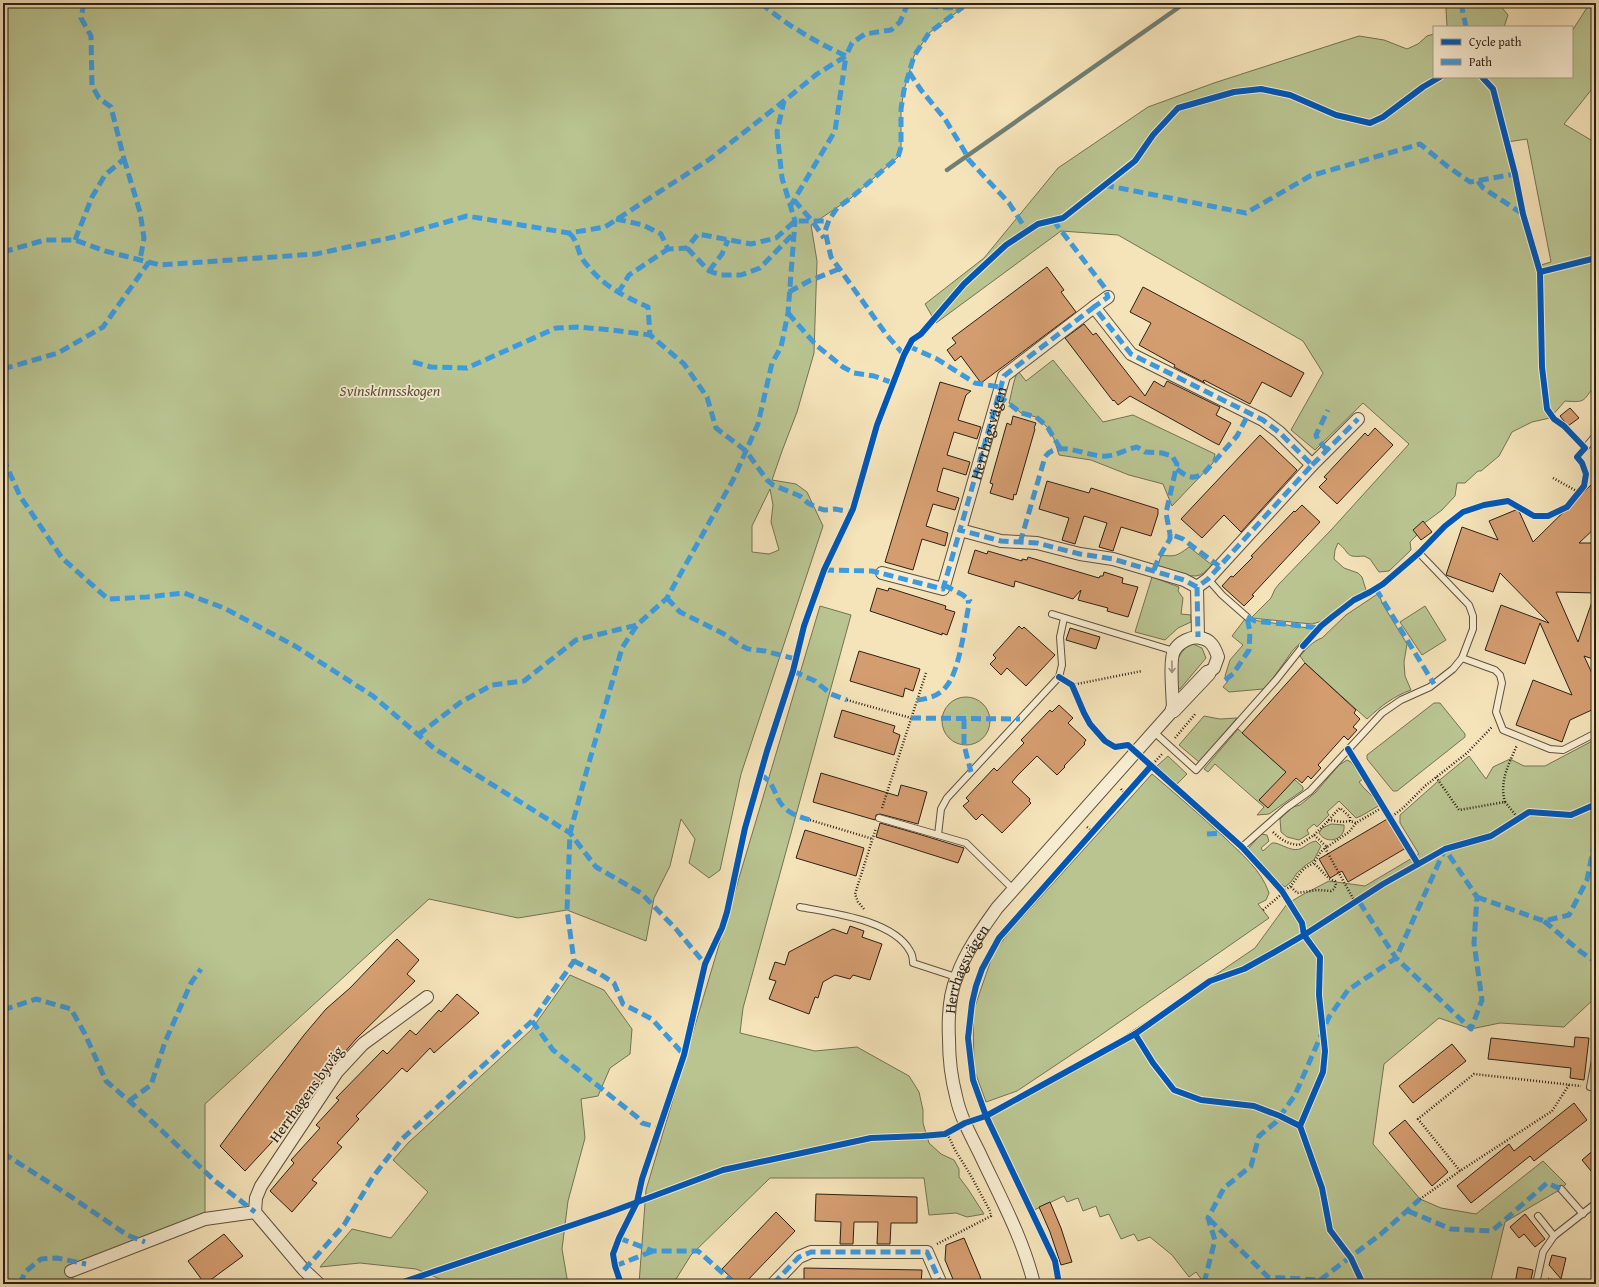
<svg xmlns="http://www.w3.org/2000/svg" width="1599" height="1287" font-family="'Gentium Book Plus',serif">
<rect width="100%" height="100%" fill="#f5e3b9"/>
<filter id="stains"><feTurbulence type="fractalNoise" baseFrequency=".005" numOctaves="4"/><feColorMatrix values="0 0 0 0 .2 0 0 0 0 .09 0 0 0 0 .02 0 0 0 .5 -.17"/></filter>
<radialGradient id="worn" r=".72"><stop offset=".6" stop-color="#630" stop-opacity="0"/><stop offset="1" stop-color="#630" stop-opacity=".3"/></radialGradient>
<g fill="#b9c491" stroke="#737254" fill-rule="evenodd">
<path d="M3,3H969L929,33L914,56L904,90L901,109V147L898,157L851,198L811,225L817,261L814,353L797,412L782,451L772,480L796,484L807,492L823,526L741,774L720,870L709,878L689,863L695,839L681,819L670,866L654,898L646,941L567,910L518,918L429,899L205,1104V1219L71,1271L75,1284H3ZM770,489L773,505L771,522L779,550L769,554L752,552V526Z"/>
<path d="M1450,3H1498L1508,15L1504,27H1447L1446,9Z"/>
<path d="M1590,3H1596V84L1564,124L1596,143V385C1582,400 1588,403 1565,401L1550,418L1532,422L1512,432L1499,456L1481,471H1478L1465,483H1457L1455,496L1442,510L1419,527L1416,536L1410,542L1411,550L1389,571L1379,572L1370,559L1364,556C1344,558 1351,553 1338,543L1335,550L1334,559L1344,568L1358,573L1362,577L1366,590L1323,621L1312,624L1251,618L1271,598L1275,589L1279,584L1332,529L1409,444L1363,403L1315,450L1291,430L1323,373L1303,341L1118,235L1061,231L936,323L925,304L984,258L1058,168L1148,107L1214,83L1359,36L1384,40L1407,49L1418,44L1427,36L1434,34V77H1572V31ZM1527,139L1551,262L1541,265C1523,226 1517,183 1507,142Z"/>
<path d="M1053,360L1103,422L1133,415L1215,454L1213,463L1172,506L1163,484L1129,475L1091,460L1059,455L1054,439L1048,428L1036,417L1021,413L1009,403C1012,392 1013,381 1018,371L1026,381Z"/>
<path d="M1189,547L1212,565C1208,568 1205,573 1200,575C1191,579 1166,570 1158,566L1161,555C1175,557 1177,556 1189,547Z"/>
<path d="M1152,577L1179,587L1178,591L1183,598L1181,614L1191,615V622L1178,628L1165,640L1135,632Z"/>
<path d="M1379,593L1382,603L1407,644L1404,662L1405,676L1411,690C1394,696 1381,706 1367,719L1305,663L1300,656C1306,649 1313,641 1322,638L1346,615Z"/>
<path d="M820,606L851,615L743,1008L740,1033L815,1051L857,1047L909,1076L919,1092L923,1110V1123L929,1143L941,1154L954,1160L959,1169V1177L968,1189L984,1214L967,1217L956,1213L929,1215L924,1178H770L691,1255L673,1284H639L646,1190Z"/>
<path d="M1425,606L1446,640L1422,655L1400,622Z"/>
<path d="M1245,619L1315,629L1293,650L1271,681L1263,689L1229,692L1223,687L1228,681L1225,676L1230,660L1243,645L1232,636Z"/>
<path d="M1193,644L1202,648L1206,658L1180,689H1179C1173,674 1175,650 1193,644Z"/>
<circle cx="966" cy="721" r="24"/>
<path d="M1434,703H1440L1465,734V737L1397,791H1393L1367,759V755Z"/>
<path d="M1204,716L1220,719L1237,718L1199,762L1179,745Z"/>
<path d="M1238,729L1303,787V790L1269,814L1257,815L1264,807L1215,764L1208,772L1204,769Z"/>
<path d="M1596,739V997L1564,1027L1500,1023L1471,1029L1439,1018L1384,1064L1373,1144L1420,1199L1441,1208L1476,1214L1543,1161L1566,1184L1561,1189L1505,1222L1491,1280L1493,1284H1205L1196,1272L1189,1277L1172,1255L1150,1237L1138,1241L1134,1234L1121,1239L1109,1214L1100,1217L1096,1206L1083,1211L1078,1198L1067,1202L1064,1196L1032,1211L986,1116L1064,1076L1155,1016L1255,948L1287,904L1302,895L1329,881L1365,886L1419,854L1400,823V815L1436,783L1469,756L1486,779L1493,767L1510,759L1524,766H1545Z"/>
<path d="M1168,756L1187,774L1177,784L1157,766Z"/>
<path d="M1347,760L1351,762L1363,779L1359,782C1365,791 1374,796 1380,805L1361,816L1356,818L1339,801L1327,812L1329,815L1317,827L1314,824L1307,830L1309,834L1299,840L1287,837L1281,832L1280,819L1293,807L1300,805L1316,792L1339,765Z"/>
<path d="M1152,774C1176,794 1200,815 1224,837C1241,854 1261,869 1269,893L1266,900L1258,904L1269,918L1095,1039L1017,1091L986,1102L974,1069L973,1012L992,957L997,948L1010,931Z"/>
<path d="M1331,824L1344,825C1346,839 1327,846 1319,833L1322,828Z"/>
<path d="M1261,834L1267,835L1269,841L1261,848L1263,851L1272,843H1275C1284,845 1293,853 1302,848C1307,845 1310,842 1316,841L1321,846L1314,860L1306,865L1297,873L1291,882L1285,887L1278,882L1248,849Z"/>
<path d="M570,975L604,990L632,1029L630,1054L610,1068L598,1096L581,1099L585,1138L568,1201L562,1249L568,1284H452L416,1269L360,1263L320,1267L352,1229L391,1238L428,1192L393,1160L408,1143L531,1030Z"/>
</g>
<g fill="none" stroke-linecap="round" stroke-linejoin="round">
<path stroke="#707f74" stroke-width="4.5" d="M947,170L1185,3"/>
</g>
<g fill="#d49d70" stroke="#2d2016">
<path d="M1047,267L1064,290L1061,292L1076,312L981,383L961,356L955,361L947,350L956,343L952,338Z"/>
<path d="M1143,287L1304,373L1291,397L1262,382L1250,404L1204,380L1203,381L1205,383L1174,367L1175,365L1139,345L1151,323L1130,312Z"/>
<path d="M1084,324L1093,335L1096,333L1145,396L1154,381L1164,387L1167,381L1220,407L1216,415L1231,423L1219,445L1213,442L1130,396L1118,405L1114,400L1113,401L1065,338Z"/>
<path d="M940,382L971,391L966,395L958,420L981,427L977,439L954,432L947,455L970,462L966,475L943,468L937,491L959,498L955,510L933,504L926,526L948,533L945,546L922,539L913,570L885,562Z"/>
<path d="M1570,408L1579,418L1568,426L1560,416Z"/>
<path d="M1013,416L1036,423L1034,428L1035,429L1016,495L1014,494L1013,500L990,493L993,484L990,483L1007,423L1011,425Z"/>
<path d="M1375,428L1393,445L1337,504L1319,487L1327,479L1324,477L1365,433L1368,436Z"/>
<path d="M1260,435L1297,470L1241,532L1224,515L1202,538L1181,519Z"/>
<path d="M1596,480V527L1579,543H1596V593L1556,592L1578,642L1594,596L1596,597V660L1584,656L1596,682V708L1570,720L1562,742L1516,725L1533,680L1572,695L1540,623L1525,664L1485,650L1501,605L1549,623L1500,573L1493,592L1446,575L1462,527L1498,540L1489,521L1518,509L1533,542Z"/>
<path d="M1047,481L1089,493L1091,488L1158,509V514L1151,536L1121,527L1113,551L1099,547L1107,523L1084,516L1075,544L1062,540L1069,518L1039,509Z"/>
<path d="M1302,505L1320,522L1252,595L1254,596L1244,606L1222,586L1231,576L1233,577L1253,557L1251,556L1294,511L1295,512Z"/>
<path d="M1423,521L1432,532L1421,540L1413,530Z"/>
<path d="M975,550L987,554L988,551L1022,561V559L1027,560L1028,557L1099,578L1100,576H1103L1104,572L1123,578L1122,583L1138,587L1128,617L1107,611L1108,608L1078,600L1081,590L1073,599L1015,581L1014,587L968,573Z"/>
<path d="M877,588L888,591L889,588L946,606L945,609L955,612L947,635L942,633V635L870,611Z"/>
<path d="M1019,626L1022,629L1024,627L1055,655L1026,686L1007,668L1001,675L990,664L996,658L993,655Z"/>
<path d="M1070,628L1100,637L1096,649L1066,640Z"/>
<path d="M859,651L920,669L913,691L905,688L903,697L850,681Z"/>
<path d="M1305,663L1356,710L1354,713L1360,719L1353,727L1357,730L1348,740L1344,736L1318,765L1321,768L1311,779L1308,776L1302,783L1296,778L1268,808L1259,800L1286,772L1242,733Z"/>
<path d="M1059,705L1073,718L1068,723L1086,740L1084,743L1085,744L1064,766L1065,767L1057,775L1037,756L1017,776L1012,782L1030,799L1029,801L1031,803L1002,833L982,814L976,820L963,806L969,801L966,798L994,768L997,771L1024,743L1021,740L1050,710L1052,712Z"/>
<path d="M842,710L895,726L893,732L900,735L894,755L834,737Z"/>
<path d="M821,773L898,796L901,785L927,792L918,824L880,814L876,815L875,820L813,802Z"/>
<path d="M1389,818L1406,848L1348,882L1342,871L1330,878L1319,859Z"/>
<path d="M880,823L915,833L964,848L958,863L876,837Z"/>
<path d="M805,830L864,848L856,876L796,858Z"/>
<path d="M850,926L864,931L862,937L882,944L870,980L853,975L850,979L835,975L823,982L818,998L815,997L809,1014L769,999L776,981L769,979L775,962L785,965L789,952L833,929L847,934Z"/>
<path d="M397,939L419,960L407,974L415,981L356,1039L319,1082L271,1143L245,1171L220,1146L304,1035L326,1009L350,988Z"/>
<path d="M457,994L479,1013L434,1053L430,1048L407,1072L402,1068L356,1116L359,1119L337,1143L342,1147L312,1180L317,1183L292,1212L270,1191L294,1163L291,1160L320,1128L316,1125L339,1100L336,1098L383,1050L387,1054L410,1030L416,1035L439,1010L441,1012Z"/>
<path d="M1575,1037L1589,1038L1584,1080L1570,1078L1571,1068L1488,1059L1491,1038L1574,1047Z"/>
<path d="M1452,1044L1466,1061L1413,1103L1399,1086Z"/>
<path d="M1574,1103L1587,1120L1534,1161L1530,1156L1471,1203L1457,1186L1509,1144L1514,1151Z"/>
<path d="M1405,1120L1448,1172L1432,1186L1389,1133Z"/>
<path d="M1596,1148V1177L1582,1160Z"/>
<path d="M816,1194L917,1197V1223H891L890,1244H877L878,1222H854L853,1244H840L841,1222L815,1221Z"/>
<path d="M1050,1202L1061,1228L1072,1262L1061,1265L1050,1232L1039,1207Z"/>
<path d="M776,1212L795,1231L744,1284H738L722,1269Z"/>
<path d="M1525,1214L1545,1239L1535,1247L1524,1234L1519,1238L1510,1227Z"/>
<path d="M224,1234L243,1256L205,1284L188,1261Z"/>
<path d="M964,1238L980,1276L982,1284H955L945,1260L946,1245Z"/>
<path d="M1552,1255L1566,1258L1561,1279L1549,1265Z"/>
<path d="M1518,1267L1533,1270L1530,1284H1515Z"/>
<path d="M804,1268L922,1270L921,1284H804Z"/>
</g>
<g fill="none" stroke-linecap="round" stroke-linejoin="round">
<defs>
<g id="service">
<path d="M1585,448L1596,435"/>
<path d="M1419,553L1469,605L1473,616V629L1462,658L1495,670L1500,675L1502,683L1496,712L1503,730L1550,749L1563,750L1596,733"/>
<path d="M1208,579L1222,595L1247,617"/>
<path d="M1052,614L1174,651"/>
<path d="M1154,732L1196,770L1276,680L1303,646"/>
<path d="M879,818L966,843L1013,889"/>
<path d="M938,835L941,809L947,798L1059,677L1062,665L1060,637L1064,618"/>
<path d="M1242,847L1286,808L1310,791L1382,713L1401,700L1430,687L1453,669L1462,658"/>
<path d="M800,907C832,913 893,920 910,951C912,954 913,960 913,963L956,977"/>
<path d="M1596,1055L1590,1087L1596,1088"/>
<path d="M1561,1189L1583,1214"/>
<path d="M1538,1216L1554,1236"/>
<path d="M1536,1284L1543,1252L1554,1236L1596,1203"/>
</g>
<g id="minor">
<path d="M1094,307L1108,297"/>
<path d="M1312,465L1358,419"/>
<path d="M882,573L943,589L960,530"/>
<path id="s1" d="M1197,587L1184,580L1113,559L1080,554L1037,543L1001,541L960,530L1004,376L1094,307L1131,354L1263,420L1279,432L1312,465L1208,579L1197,587L1198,637"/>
<path d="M71,1271L205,1219L255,1212"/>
<path d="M319,1284L304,1270L255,1212L256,1198L261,1186L337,1072L363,1044L427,997"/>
<path d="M773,1284L799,1257L811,1252H927L941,1284"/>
<path id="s2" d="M1034,1284C1023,1238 999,1195 979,1152C970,1134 960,1116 956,1096C951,1077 949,1058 949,1039C948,1019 949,995 957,976C966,951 982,929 997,908L1173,710C1173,698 1169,660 1174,651C1179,642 1191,636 1200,638C1211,639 1215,648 1218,657L1214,668L1208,673"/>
</g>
<path id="tertiary" d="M1173,710L1208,673"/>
</defs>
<use href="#service" stroke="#5f513f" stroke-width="8"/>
<use href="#minor" stroke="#5f513f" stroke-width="14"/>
<use href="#tertiary" stroke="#5f513f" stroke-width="17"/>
<g stroke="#2d2016" stroke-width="2.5" stroke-dasharray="1 2" stroke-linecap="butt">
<path d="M1553,478L1582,494"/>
<path d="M1072,685L1142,671"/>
<path d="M847,700L911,718"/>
<path d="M1175,738L1196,713"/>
<path d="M1151,766L1163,753"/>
<path d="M1436,777L1459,810L1505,802L1518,818"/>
<path d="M1121,789L1126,795"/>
<path d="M1505,802C1499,781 1509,764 1517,745"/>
<path d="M882,808L926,673"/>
<path d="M1390,818L1403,808L1425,786L1467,753L1492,727"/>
<path d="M810,820L873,839"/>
<path d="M1350,821L1342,822L1329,820L1334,814L1340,808L1350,817V821L1356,823"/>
<path d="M1087,827L1093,832"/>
<path d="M1273,832C1281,840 1288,844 1299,845L1314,835L1327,847L1349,832L1356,823L1383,807"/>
<path d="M1314,835L1329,820"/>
<path d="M1325,848L1355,902"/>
<path d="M1291,887L1297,893L1317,890L1331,891L1334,889L1336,885L1335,881C1325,878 1322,869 1313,863"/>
<path d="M1282,891C1294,887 1295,877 1304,869C1307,866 1312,865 1315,861C1319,855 1320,851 1327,847"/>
<path d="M864,909L858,902L855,894L876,828"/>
<path d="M1263,910L1283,893"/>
<path d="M1569,1085L1552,1111L1460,1171L1418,1119L1474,1074L1581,1086"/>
<path d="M1420,1199L1460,1171"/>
<path d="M937,1244L991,1216L990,1211L970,1174L955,1150L947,1133"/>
<path d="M1548,1279L1568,1284"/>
</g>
<use href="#service" stroke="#f8edd2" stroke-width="6"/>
<use href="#minor" stroke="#f8edd2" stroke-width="12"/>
<use href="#tertiary" stroke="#f8edd2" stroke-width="15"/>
<g stroke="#3d9bdf" stroke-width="5" stroke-dasharray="10 5" stroke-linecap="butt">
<path d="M761,3C786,25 816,42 846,56L835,131L791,205"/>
<path d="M1461,3L1466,27"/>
<path d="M909,72L921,90L945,119L965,152L968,159L1009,203L1027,231"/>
<path d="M124,159L140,212L144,238L140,260"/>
<path d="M1478,181L1483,188L1523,214"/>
<path d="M1104,185L1246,213L1310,176L1420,144L1447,166L1470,182L1515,174"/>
<path d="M794,200L813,222L824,238"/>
<path d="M616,219L643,225L661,234L668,249L687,248L698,234L751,244L776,238L795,221H828"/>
<path d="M1053,220L1105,288L1108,297L1094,307"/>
<path d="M569,233C578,240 577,251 583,260C602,285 619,294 648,307L650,335L684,364L707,397L716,428L746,451L767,480L773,485L800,496L808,503L818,508L824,510L835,509L851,512"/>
<path d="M75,240L92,197L105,175L124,159L111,107L99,98L92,86L91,36L81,18L84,3"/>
<path d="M687,248L709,271L721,275H741L760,268L794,233"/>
<path d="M3,252L45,240H75L105,251L160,265L316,254L394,237L467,216L569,233L605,227L710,159L784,101"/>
<path d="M709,271L722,254L728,240"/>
<path d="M789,292L809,281L839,269"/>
<path d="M618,293L629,275L668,249"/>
<path d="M788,313L816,345L843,367L854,373L874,376L893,383"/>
<path d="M908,346L937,359L975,383L1000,387"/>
<path d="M904,355L886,334L831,257L825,231L829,220L837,208L851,198L898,157L901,147V109L904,90L914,56L929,33L963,7"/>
<path d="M413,362L431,367L467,368L556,328L577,327L612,330L650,335"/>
<path d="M3,369L58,353L103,327L149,262"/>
<path d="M998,395L1021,413L1036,417L1042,422L1048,428L1060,448"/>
<path d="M1327,450L1318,440L1316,435L1328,410"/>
<path d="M3,458L20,496L62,558L108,599L147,597L184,593L224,608L295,646L373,696L435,749L570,833L596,867L641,893L676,929L705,964"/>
<path d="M1312,465L1358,419"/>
<path d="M1177,469C1187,477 1193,481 1205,472L1237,436L1249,413"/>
<path d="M1020,543L1045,457C1058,438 1088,458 1107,456C1118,455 1126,449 1137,447L1145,452L1162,453L1172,456L1177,464L1166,513L1170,534"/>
<path d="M824,570L872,571L943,589L960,530"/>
<path d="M1154,570L1159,557L1170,539V534L1183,539L1219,566"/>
<path d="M944,585L963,595L971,602"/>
<path d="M1197,587L1184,580L1113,559L1080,554L1037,543L1001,541L960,530L1004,376L1094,307L1131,354L1263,420L1279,432L1312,465L1208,579L1197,587L1198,637"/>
<path d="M1376,589L1434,684"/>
<path d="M667,598L680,612L724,634L740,645L748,649L765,651L796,659"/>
<path d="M1247,617L1255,621L1320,628"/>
<path d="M793,671L815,681L831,694L847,700"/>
<path d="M1225,680L1233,674L1249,650L1250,632L1247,617"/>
<path d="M917,700C927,699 938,696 945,688C960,672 964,627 969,605L968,600"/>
<path d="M911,718L1020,719"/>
<path d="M964,719V745L971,772"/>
<path d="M418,735L461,702L492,685L524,681L576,640L637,625"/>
<path d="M760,775C774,780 774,795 782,805C789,814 800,817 810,820"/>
<path d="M1207,834L1226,833"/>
<path d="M1477,897L1544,921L1569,915L1587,880L1596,835"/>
<path d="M1544,921L1581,952L1596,962"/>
<path d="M574,961L600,974L614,983L623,1004L652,1019L684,1055"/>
<path d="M3,1010L36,999L71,1009L85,1034L106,1081L143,1113L215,1181L255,1212"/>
<path d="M532,1021L553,1050L637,1117L642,1123L660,1128"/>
<path d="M129,1101L151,1085L165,1042L191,983L201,969"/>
<path d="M3,1153L70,1196L127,1235L145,1242"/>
<path d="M1408,1211L1451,1229L1492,1231L1547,1183L1561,1189"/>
<path d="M1209,1219L1268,1277L1320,1280L1381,1234L1420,1199"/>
<path d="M619,1238L653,1251H698L735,1284"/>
<path d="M615,1266L653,1251"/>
<path d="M304,1270L344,1225L373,1177L402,1139L532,1021L574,961L567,910L570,833L588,766L622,648L637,625L667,598L733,480L758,424L772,363L781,347L788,313L795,221L782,178L777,132L784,101L817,74L846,56L852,43L865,34L891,30L900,22L908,3C925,4 955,13 969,3"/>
<path d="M1204,1283L1215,1240L1208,1218L1224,1188L1251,1166L1259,1136L1276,1122L1295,1095L1329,1017L1348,990L1396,958L1445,849L1477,897L1474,943L1482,1000L1471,1029L1396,958L1358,900"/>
<path d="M20,1284L25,1272L41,1259L57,1258L86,1264"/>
<path d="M773,1284L799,1257L811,1252H927L941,1284"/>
</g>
<defs>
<g id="cycleway">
<path d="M1540,272L1596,258"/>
<path d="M1303,646L1321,626L1332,617L1354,600L1370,592L1383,584L1419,553L1445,526L1463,512L1484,505L1508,501L1534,516H1548L1567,507L1584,486L1586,474L1582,463L1577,457L1585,448L1564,426L1554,419L1547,409L1542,367L1540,272L1523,214L1515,174L1493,89L1482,77"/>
<path d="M1059,677L1072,685L1084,713L1090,724L1105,741L1115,747L1128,745L1242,847L1274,882L1282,891L1302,923L1304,935L1320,957L1319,995L1325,1051L1323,1072L1300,1126L1322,1188L1330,1230L1351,1258L1363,1284"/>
<path d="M1348,749L1418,864"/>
<path d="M1135,1034L1153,1063L1174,1090L1201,1100L1254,1106L1280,1116L1300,1126"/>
<path d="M397,1284L608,1213L723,1170L871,1138L922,1136L945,1134L965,1123L986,1116L1135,1034L1210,981L1244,969L1273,953L1304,935L1383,884L1445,849L1491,836L1529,812L1571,815L1594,805L1596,800"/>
<path d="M621,1284L615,1266L613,1254L619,1238L637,1202L642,1179L684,1055L705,964L722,928L727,912L745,828L767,751L793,671L804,626L824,570L853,509L877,425L904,355L912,340L921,334L964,284L1006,245L1038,224L1063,218L1135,161L1153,135L1178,108L1234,92L1261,89L1290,95L1336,115L1370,123L1383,117L1423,87L1440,77"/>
<path d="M1059,1284L1055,1261L986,1116L973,1080L968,1038L972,1003L976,986L982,969L999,938L1151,766"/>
</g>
</defs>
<use href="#cycleway" stroke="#f8edd2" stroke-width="8"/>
<use href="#cycleway" stroke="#0057b8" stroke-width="6"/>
</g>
<defs><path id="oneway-shaft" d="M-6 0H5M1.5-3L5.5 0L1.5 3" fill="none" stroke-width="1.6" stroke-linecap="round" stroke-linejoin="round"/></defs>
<use stroke="#9d917d" href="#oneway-shaft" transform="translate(1172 667) rotate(89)"/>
<g text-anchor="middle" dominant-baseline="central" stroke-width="3.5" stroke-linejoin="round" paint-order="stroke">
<g font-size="15" font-style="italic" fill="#57513b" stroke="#f8edd2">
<text x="390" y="390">Svinskinnsskogen</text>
</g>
<g font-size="15" fill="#2d2016" stroke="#f8edd2">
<text stroke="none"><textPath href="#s1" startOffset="346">Herrhagsvägen</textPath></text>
<text stroke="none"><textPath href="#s2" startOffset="335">Herrhagsvägen</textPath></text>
<text transform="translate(306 1094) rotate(-54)">Herrhagens byväg</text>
</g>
</g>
<rect width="1599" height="1287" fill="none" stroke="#f5e3b9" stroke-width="16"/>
<rect x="4" y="4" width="1591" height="1279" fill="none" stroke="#2d2016" stroke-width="2"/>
<rect x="8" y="8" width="1583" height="1271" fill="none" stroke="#2d2016"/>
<rect x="1433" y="26" width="140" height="52" fill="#f8edd2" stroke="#a79b87"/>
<rect x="1441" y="39" width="20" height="6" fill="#0057b8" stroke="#a79b87"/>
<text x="1469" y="46" font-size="12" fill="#2d2016">Cycle path</text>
<rect x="1441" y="59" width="20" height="6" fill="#3d9bdf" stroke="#a79b87"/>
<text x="1469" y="66" font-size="12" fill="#2d2016">Path</text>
<rect width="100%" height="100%" filter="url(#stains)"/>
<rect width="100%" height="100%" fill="url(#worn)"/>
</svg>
